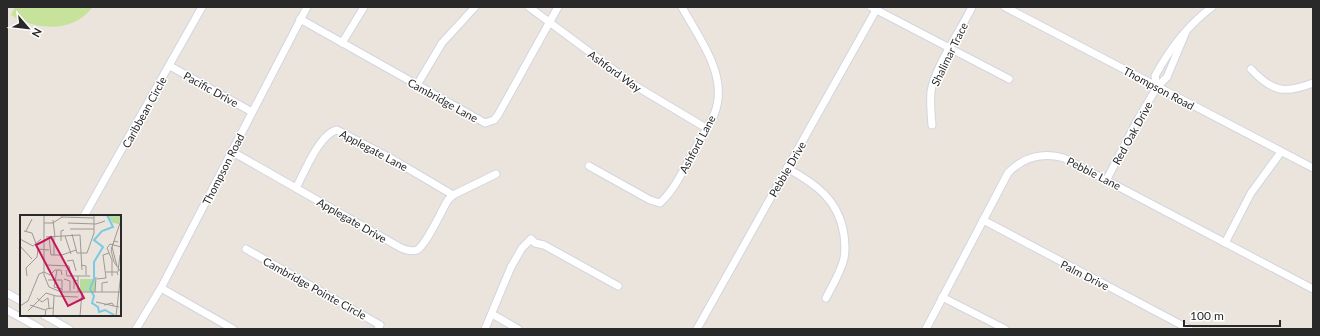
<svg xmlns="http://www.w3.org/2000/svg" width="1320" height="336" font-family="Lato,sans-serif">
<rect width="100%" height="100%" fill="#eae4dc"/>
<path fill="#c7e29a" d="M15,7H93C72,33 38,31 11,15Z"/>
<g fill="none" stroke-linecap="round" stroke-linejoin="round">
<defs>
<g id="minor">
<path d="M529,7L634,85L706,128"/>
<path d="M871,7L1009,79"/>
<path d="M1005,7L1313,168"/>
<path d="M300,19L485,123L494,120L498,115L558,7"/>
<path d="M342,43L364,7"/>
<path d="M170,66L252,112"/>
<path d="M1251,69C1272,92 1285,94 1313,83"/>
<path d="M417,85L442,43L475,7"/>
<path d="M1157,87L1155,76C1169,50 1188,25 1212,7"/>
<path d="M932,125C931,114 930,102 931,91C935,67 961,30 972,7"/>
<path d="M231,151L401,248C406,250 412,252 417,250C427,244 441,211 448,200L453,195L496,174"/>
<path d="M589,166L650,200L660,203C676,188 684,168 695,149C702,136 712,123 716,109C727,73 698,37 682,7"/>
<path d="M787,168C816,184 839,200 844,235C845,244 846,253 843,262C839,275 832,286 826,298"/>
<path d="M1107,179L1137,121L1157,87L1167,77L1185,34"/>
<path d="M296,188C304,173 320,133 337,130L392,159L453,195"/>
<path d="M84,216L202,7"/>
<path d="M983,220L1189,329"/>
<path d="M1225,243L1251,193L1281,152"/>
<path d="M246,249L380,325L378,329"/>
<path d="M161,288L233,329"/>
<path d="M7,293L21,301"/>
<path d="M942,297L1005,329"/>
<path d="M7,310L41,329"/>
<path d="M492,314L518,329"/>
<path d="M44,315L69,329"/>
<path d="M136,329L161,288L307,7"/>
<path d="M485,329L511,267L522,248L531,239L535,243L544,245L618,286"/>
<path d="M697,329L876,10"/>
<path d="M926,329L1008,173C1023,157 1043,152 1064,158L1313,289"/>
</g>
</defs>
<use href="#minor" stroke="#d2d5e1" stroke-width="9"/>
<use href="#minor" stroke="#fff" stroke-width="7"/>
</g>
<g text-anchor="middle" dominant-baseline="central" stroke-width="3" stroke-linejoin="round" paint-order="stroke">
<g font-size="11" fill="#292929" stroke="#fff">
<text transform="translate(949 54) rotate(-64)">Shalimar Trace</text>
<text transform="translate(615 71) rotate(36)">Ashford Way</text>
<text transform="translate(1159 88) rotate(28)">Thompson Road</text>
<text transform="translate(211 89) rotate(29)">Pacific Drive</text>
<text transform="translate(443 100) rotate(29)">Cambridge Lane</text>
<text transform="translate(144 112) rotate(-61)">Caribbean Circle</text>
<text transform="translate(1132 133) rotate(-61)">Red Oak Drive</text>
<text transform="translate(697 144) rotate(-62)">Ashford Lane</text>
<text transform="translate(374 150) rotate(28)">Applegate Lane</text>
<text transform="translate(223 169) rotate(-63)">Thompson Road</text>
<text transform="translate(787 169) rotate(-60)">Pebble Drive</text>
<text transform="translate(1094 173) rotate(27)">Pebble Lane</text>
<text transform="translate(352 220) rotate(30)">Applegate Drive</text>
<text transform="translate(1085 275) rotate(27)">Palm Drive</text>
<text transform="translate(315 288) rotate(29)">Cambridge Pointe Circle</text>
</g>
</g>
<g transform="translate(20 215)">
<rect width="101" height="101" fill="#eae4dc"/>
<path d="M87,0H101L99,9L93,8ZM60,64H75V77L60,76Z" fill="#b6dc9e"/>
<path fill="none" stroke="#78cbe3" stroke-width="2" d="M87,0L93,12L82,16L74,25L83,32L74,47V64L70,74L74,81L72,88L78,92L79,97L85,95L94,100"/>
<path fill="none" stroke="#9d9994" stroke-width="1" d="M24,0V60L29,72L41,77H100M41,2L74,3M33,5L35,22M101,5L91,35L94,47L101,57M24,8H33L42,2M48,8L76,9L85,6M50,14H74M4,16L12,18L18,34L29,35M6,16L12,4M52,19L57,38H67L74,18V0M45,21L51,39M26,22L60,20L62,55M29,22L31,40H42L56,35M34,22V40M0,24L13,31L21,24M41,26V16L44,15M0,31L12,44M47,46L53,45L56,56M27,50L49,51L51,61M61,50L66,51V60M97,51L92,32L94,26L98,27M37,55L34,72L42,74M46,55L47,61H70M24,57L30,60L35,55H41L42,60M86,57H97L98,60M98,57L100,40M7,61L6,53L17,42L18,34M92,61V45L87,33L90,29L101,32M44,64L50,66V76M77,64L86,63L83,40L89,38M28,65H42V77M54,74V65L58,66M58,77V61M75,77L76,62M82,77V68L88,67M17,83L22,87L28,83L29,93M76,87L94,91M10,90L25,95M84,90L92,88L94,91L99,92M0,91L8,86L19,59L24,57M8,96L26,78L36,81L58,82M25,101L26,94L33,93M33,101L34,81M60,101L62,77M96,101L101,58"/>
<path fill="#c2185b" fill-opacity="0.15" stroke="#c2185b" stroke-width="2" d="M31,22L64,83L48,91L16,30Z"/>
<rect width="101" height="101" fill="none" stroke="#292929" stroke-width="2"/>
</g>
<rect width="1320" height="336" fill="none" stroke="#292929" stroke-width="16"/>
<g transform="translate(28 28) rotate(118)" stroke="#ffffff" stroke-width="3" paint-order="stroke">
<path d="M0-3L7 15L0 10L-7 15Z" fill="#292929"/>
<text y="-6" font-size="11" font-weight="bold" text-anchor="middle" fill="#292929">N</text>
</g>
<path d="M1184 320v6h96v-6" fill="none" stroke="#292929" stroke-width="2"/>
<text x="1190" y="320" font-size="12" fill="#292929" stroke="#ffffff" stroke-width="3" paint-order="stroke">100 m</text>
</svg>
